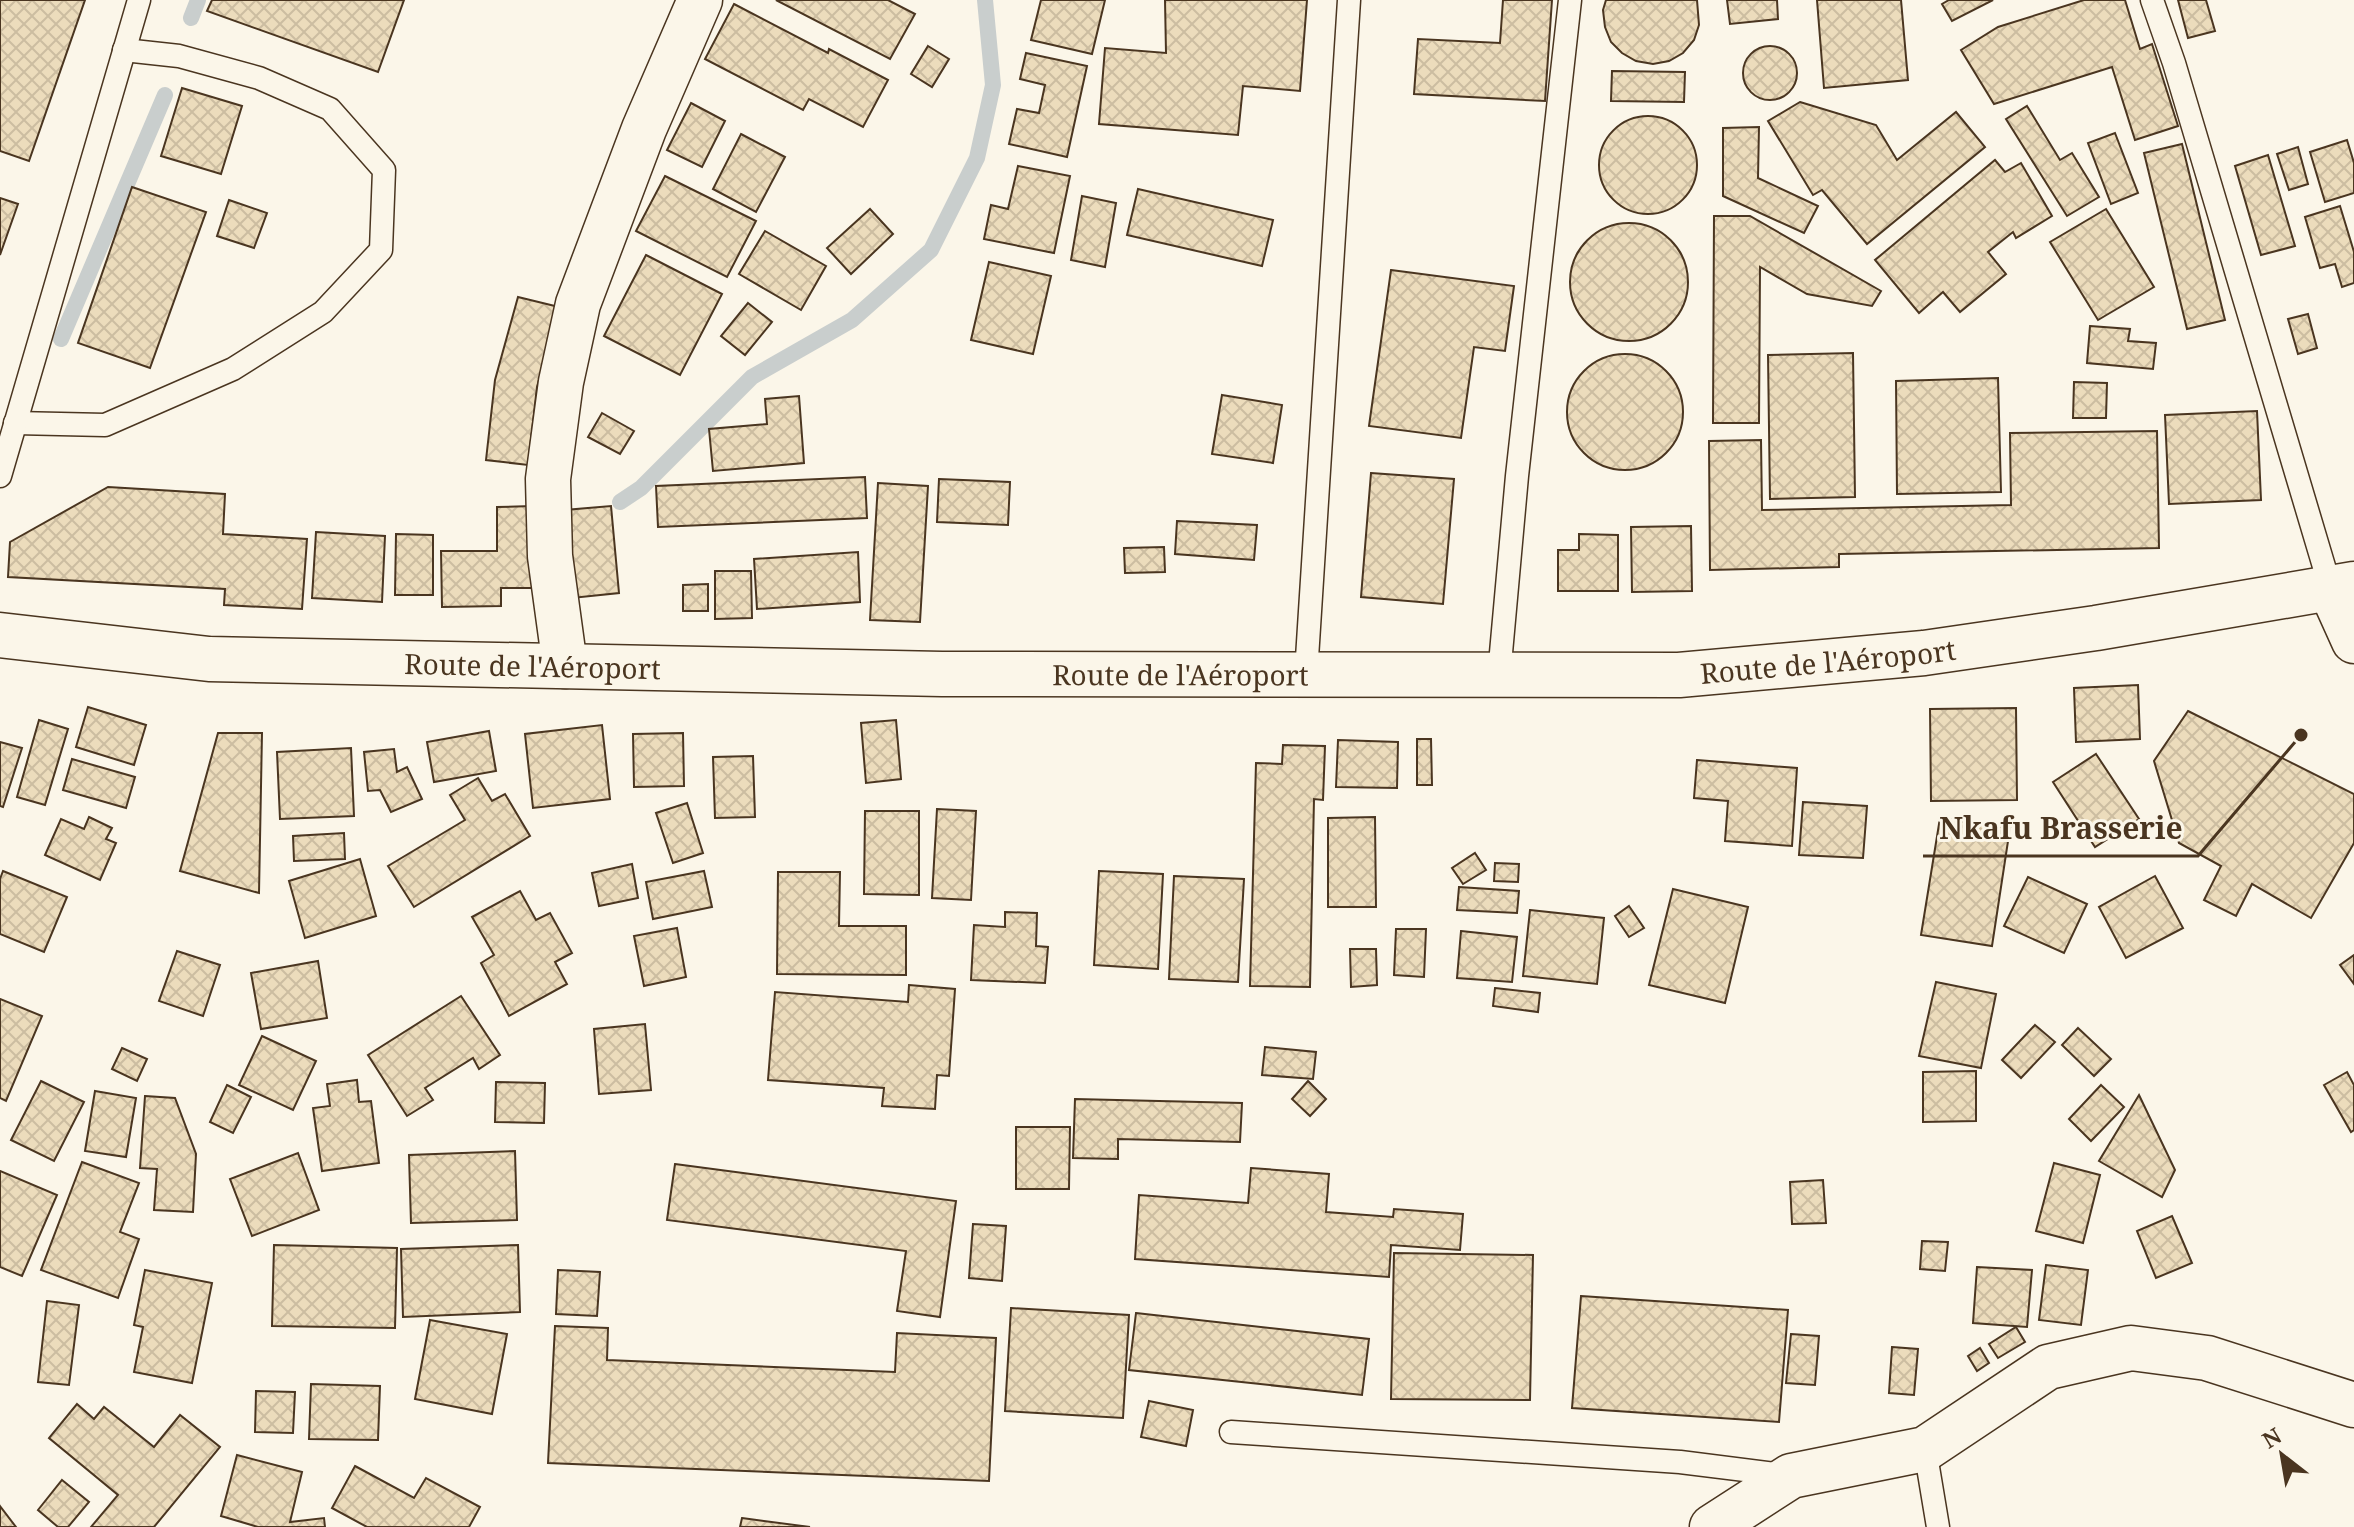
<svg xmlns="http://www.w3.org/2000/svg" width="2354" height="1527" font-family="'Noto Serif',serif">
<defs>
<pattern id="building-cross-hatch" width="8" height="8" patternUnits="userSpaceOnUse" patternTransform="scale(2)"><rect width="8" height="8" fill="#ecdcbc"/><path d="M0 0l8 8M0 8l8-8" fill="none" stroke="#ccbda1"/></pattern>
</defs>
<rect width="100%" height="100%" fill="#fbf6e9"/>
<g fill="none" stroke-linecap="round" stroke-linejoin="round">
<g stroke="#c9cecd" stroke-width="16">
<path d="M191,18L198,0"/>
<path d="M61,339L165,95"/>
<path d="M620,502L641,488L752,377L852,320L931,250L977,158L993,85L985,0"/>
</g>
</g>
<g fill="url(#building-cross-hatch)" stroke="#4a3520" stroke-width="2">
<path d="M0,0H85L29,161L0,151Z"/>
<path d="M212,0H404L378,72L207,11Z"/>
<path d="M776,0H888L915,14L890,59Z"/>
<path d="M1041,0H1105L1092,54L1031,40Z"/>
<path d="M1165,0H1307L1300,91L1243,86L1238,135L1099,124L1105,48L1166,53Z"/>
<path d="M1503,0H1552L1545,101L1414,94L1418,39L1500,43Z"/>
<path d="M1606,0H1697L1699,25L1694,40L1683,53L1669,61L1653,64L1636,61L1622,53L1611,42L1605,27L1603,10Z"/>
<path d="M1727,0H1777L1778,19L1730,24Z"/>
<path d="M1817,0H1901L1908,80L1824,88Z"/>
<path d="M1949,0H1993L1952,21L1942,4Z"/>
<path d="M2084,0H2125L2140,49L2152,44L2178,126L2135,140L2112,67L1994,104L1961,50L1998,27Z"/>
<path d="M2178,0H2206L2215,31L2188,38Z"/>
<path d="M734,4L828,53L829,49L888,80L863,127L809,99L803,110L705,59Z"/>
<circle cx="1770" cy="73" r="27"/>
<path d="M928,46L949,59L932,87L911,74Z"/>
<path d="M1026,53L1087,66L1067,157L1009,144L1017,109L1039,113L1045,85L1020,79Z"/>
<path d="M1612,71L1685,72L1684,102L1611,101Z"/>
<path d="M182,88L242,106L221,174L161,156Z"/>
<path d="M1800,102L1876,125L1897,160L1956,112L1985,147L1867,244L1822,190L1813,195L1768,121Z"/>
<path d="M691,103L725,121L702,167L667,150Z"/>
<path d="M2027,106L2060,160L2072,153L2099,197L2067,216L2006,119Z"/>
<circle cx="1648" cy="165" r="49"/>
<path d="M1759,127L1758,178L1818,206L1804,233L1723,196V128Z"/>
<path d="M2115,133L2138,193L2111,204L2088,143Z"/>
<path d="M741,134L785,157L756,212L713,189Z"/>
<path d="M2347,140L2354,163V193L2325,202L2310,152Z"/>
<path d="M2182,144L2225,320L2187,329L2144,153Z"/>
<path d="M2298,147L2308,184L2289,190L2277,154Z"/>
<path d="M2268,155L2295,246L2261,255L2235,166Z"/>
<path d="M1995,160L2005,172L2021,163L2052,216L2016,238L2013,232L1988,252L2006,274L1960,312L1943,292L1919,313L1875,260Z"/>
<path d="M1018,166L1070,176L1054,253L984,239L991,205L1008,209Z"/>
<path d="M665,176L756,221L727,277L636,231Z"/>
<path d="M132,187L206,212L150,368L78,343Z"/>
<path d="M1138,189L1273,220L1262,266L1127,235Z"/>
<path d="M1082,196L1116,203L1105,267L1071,260Z"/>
<path d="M0,198L18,204L0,255Z"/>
<path d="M229,200L267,213L254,248L217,236Z"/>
<path d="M2340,206L2354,252V283L2342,287L2335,264L2320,268L2305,217Z"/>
<path d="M870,209L893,234L851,274L827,248Z"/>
<path d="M2106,209L2154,287L2098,320L2050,242Z"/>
<path d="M1714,216H1750L1881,291L1872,306L1807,294L1760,267L1759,423H1713Z"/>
<circle cx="1629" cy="282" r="59"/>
<path d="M765,231L826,266L801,310L739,274Z"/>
<path d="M646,255L722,294L680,375L604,336Z"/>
<path d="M989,262L1051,276L1033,354L971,340Z"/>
<path d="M1391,270L1514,286L1505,351L1474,347L1461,438L1369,426Z"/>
<path d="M518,297L559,307L537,387L528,465L486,460L495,380Z"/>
<path d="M748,303L772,322L745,355L721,336Z"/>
<path d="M2308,314L2317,348L2298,354L2288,319Z"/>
<path d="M2090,326L2130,329L2128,341L2156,343L2153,369L2087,363Z"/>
<path d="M1853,353L1855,497L1770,499L1768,355Z"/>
<circle cx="1625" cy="412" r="58"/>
<path d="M1998,378L2001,492L1897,494L1896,381Z"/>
<path d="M2074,382L2107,383L2106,418H2073Z"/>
<path d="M1222,395L1282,405L1273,463L1212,454Z"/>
<path d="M799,396L804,463L713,471L709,429L767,424L765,399Z"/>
<path d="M2257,411L2261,500L2169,504L2165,415Z"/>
<path d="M602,413L634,431L620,454L588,437Z"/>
<path d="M2157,431L2159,548L1839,554V567L1710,570L1709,441L1761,440L1762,510L2011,505L2010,433Z"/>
<path d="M1371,473L1454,479L1443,604L1361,597Z"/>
<path d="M865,477L867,518L658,527L656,486Z"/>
<path d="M939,479L1010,482L1008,525L937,522Z"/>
<path d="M878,483L928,486L920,622L870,620Z"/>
<path d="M108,487L225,494L223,534L307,539L302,609L224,605L225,589L8,577L10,542Z"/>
<path d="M532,506L534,588H501V606L442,607L441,551H497V507Z"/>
<path d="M611,506L619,593L572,598L565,510Z"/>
<path d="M1177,521L1257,525L1254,560L1175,554Z"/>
<path d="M1691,526L1692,591L1632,592L1631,527Z"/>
<path d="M316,532L385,536L382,602L312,598Z"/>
<path d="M396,534L433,535V595H395Z"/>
<path d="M1579,534L1618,535V591H1558V550H1579Z"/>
<path d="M1164,547L1165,572L1125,573L1124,548Z"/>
<path d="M858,552L860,602L757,609L754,559Z"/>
<path d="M715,571H751L752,618L715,619Z"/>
<path d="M708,584V611H683V585Z"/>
<path d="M2138,685L2140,739L2076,742L2074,688Z"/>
<path d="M88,707L146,725L134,765L76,747Z"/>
<path d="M2016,708L2017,800L1931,801L1930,709Z"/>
<path d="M2188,711L2354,794V843L2311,918L2252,884L2236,916L2204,900L2221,866L2179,843L2154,761Z"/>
<path d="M39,720L68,729L45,805L17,797Z"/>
<path d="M896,720L901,779L866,783L861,723Z"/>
<path d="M602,725L610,799L533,808L525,734Z"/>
<path d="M489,731L496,771L434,782L427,742Z"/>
<path d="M218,733H262L259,893L180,871Z"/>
<path d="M683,733L684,786L634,787L633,734Z"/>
<path d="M1417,739H1431L1432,785H1417Z"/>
<path d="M1338,740L1398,742L1397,788L1336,787Z"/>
<path d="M0,742L22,748L3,807L0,806Z"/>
<path d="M1283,745L1325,746L1323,800L1314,799L1310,987L1250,986L1256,763L1282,764Z"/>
<path d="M351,748L354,816L280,819L277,752Z"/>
<path d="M394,749L397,772L407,767L422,799L391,812L380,790L368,791L364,752Z"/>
<path d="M2096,754L2139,819L2095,847L2053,782Z"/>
<path d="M753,756L755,817L715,818L713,757Z"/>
<path d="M72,759L135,777L126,808L63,790Z"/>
<path d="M1697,760L1797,768L1792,846L1725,841L1728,801L1694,798Z"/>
<path d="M478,778L492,801L505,794L530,836L414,907L388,866L465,820L450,795Z"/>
<path d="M1803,802L1867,806L1863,858L1799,855Z"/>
<path d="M687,803L703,853L673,863L656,813Z"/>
<path d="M937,809L976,811L971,900L932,898Z"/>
<path d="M865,811H919V895L864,894Z"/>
<path d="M89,817L112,828L106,839L116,843L100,880L45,855L61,819L84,829Z"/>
<path d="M1375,817L1376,907H1328V818Z"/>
<path d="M1940,818L2010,828L1992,946L1921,935Z"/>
<path d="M344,833L345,859L294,861L293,836Z"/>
<path d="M1475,853L1486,870L1463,884L1452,868Z"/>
<path d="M360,859L376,916L305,938L289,881Z"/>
<path d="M1495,863L1519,864L1518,882L1494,881Z"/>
<path d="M632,864L638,898L599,906L592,873Z"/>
<path d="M3,871L67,897L44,952L0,934V879Z"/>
<path d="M704,871L712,907L653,919L646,882Z"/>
<path d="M1099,871L1163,874L1158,969L1094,965Z"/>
<path d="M778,872H840L839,926H906V975L777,974Z"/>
<path d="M1174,876L1244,879L1238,982L1169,979Z"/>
<path d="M2155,876L2183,928L2126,958L2099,907Z"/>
<path d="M2028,877L2087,904L2064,953L2004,926Z"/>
<path d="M1459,887L1519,891L1517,913L1457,910Z"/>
<path d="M1673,889L1748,907L1725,1003L1649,985Z"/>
<path d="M520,891L536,920L550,913L572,953L555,962L567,984L509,1016L481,963L494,955L472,917Z"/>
<path d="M1629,906L1644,928L1629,937L1615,916Z"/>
<path d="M1530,910L1604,918L1597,984L1523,976Z"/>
<path d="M1005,912L1037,913L1036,946L1048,947L1045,983L971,980L974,925L1005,927Z"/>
<path d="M677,928L686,977L644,986L634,936Z"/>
<path d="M1396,929H1426L1424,977L1394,975Z"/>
<path d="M1461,931L1517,937L1512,982L1457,978Z"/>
<path d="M1350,949H1376L1377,985L1351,987Z"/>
<path d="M177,951L220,965L203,1016L159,1001Z"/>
<path d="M2354,955V984L2340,965Z"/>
<path d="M318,961L327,1018L261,1029L251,973Z"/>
<path d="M1936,982L1996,994L1981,1068L1919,1056Z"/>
<path d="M909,985L955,989L949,1076L937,1075L935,1109L882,1106L884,1088L768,1080L775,992L908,1002Z"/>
<path d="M1495,988L1540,993L1538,1012L1493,1006Z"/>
<path d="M461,996L500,1055L479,1069L473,1058L425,1088L433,1100L407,1116L368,1055Z"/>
<path d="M0,999L42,1016L6,1101L0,1098Z"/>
<path d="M645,1024L651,1090L599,1094L594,1029Z"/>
<path d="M2035,1025L2055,1042L2021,1078L2002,1060Z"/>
<path d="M2078,1028L2111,1059L2094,1076L2062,1045Z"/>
<path d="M262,1036L316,1061L293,1110L239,1085Z"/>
<path d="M1265,1047L1316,1052L1313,1079L1262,1075Z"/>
<path d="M122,1048L147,1059L137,1081L112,1069Z"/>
<path d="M1976,1071V1121L1923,1122V1072Z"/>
<path d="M2347,1072L2354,1085V1130L2351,1132L2324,1085Z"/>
<path d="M357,1080L359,1102L371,1101L379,1163L322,1171L313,1108L330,1106L327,1084Z"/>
<path d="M41,1081L84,1102L54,1161L11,1140Z"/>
<path d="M1308,1081L1326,1099L1310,1116L1292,1099Z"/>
<path d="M496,1082L545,1083L544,1123L495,1122Z"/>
<path d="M227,1085L251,1097L233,1133L210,1122Z"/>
<path d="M2101,1085L2124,1107L2091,1141L2069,1119Z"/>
<path d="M95,1091L136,1098L126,1157L85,1151Z"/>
<path d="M2139,1095L2175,1170L2162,1197L2099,1161Z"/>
<path d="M145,1096L175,1098L196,1154L193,1212L154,1210L157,1169L140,1168Z"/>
<path d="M1075,1099L1242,1103L1240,1142L1118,1139V1159L1073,1158Z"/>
<path d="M1016,1127H1070L1069,1189H1016Z"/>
<path d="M515,1151L517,1220L411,1223L409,1155Z"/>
<path d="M298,1153L319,1210L252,1236L230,1179Z"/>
<path d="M82,1162L139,1183L120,1232L139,1239L118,1298L41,1270Z"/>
<path d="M2054,1163L2100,1175L2083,1243L2036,1231Z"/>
<path d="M675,1164L956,1201L940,1317L897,1311L906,1251L667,1220Z"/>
<path d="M1251,1168L1329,1174L1326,1212L1393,1217L1394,1209L1463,1214L1460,1250L1391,1245L1389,1277L1135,1259L1139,1195L1248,1203Z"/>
<path d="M0,1171L57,1195L22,1276L0,1267Z"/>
<path d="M1823,1180L1826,1223L1792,1224L1790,1182Z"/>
<path d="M2172,1216L2192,1263L2156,1278L2137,1231Z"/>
<path d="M973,1224L1006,1226L1002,1281L969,1278Z"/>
<path d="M1922,1241L1948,1242L1945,1271L1920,1269Z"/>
<path d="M274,1245L397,1248L395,1328L272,1326Z"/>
<path d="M518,1245L520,1312L403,1317L401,1249Z"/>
<path d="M1394,1253L1533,1255L1530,1400L1391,1399Z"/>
<path d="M2046,1265L2088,1270L2081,1325L2039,1320Z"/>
<path d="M1977,1267L2032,1270L2027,1327L1973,1323Z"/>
<path d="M145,1270L212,1283L192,1383L134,1372L143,1327L134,1325Z"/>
<path d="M558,1270L600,1272L597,1316L556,1314Z"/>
<path d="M1581,1296L1788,1310L1779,1422L1572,1408Z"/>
<path d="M47,1301L79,1305L69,1385L38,1382Z"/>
<path d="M1011,1308L1129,1315L1123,1418L1005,1411Z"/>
<path d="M1136,1313L1369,1339L1362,1395L1129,1370Z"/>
<path d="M430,1320L507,1334L492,1414L415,1399Z"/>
<path d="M555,1326L608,1328L607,1360L895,1372L897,1333L996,1338L989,1481L548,1463Z"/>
<path d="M2016,1327L2025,1342L1998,1358L1989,1344Z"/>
<path d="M1791,1334L1819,1336L1815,1385L1786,1383Z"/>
<path d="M1892,1347L1918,1349L1914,1395L1889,1393Z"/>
<path d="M1980,1348L1989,1363L1977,1371L1968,1356Z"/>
<path d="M311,1384L380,1386L378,1440L309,1439Z"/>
<path d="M256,1391L295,1392L293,1433L255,1432Z"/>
<path d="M1149,1401L1193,1410L1186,1446L1141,1437Z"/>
<path d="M77,1404L94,1419L104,1407L154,1447L180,1415L220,1447L154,1527H91L118,1495L49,1438Z"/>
<path d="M237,1455L302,1472L290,1522L324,1518L325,1527H258L221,1516Z"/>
<path d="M355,1466L414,1498L426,1478L480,1507L469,1527H367L332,1508Z"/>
<path d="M62,1480L89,1502L68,1527H58L38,1510Z"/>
<path d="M0,1506L16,1527H0Z"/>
<path d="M742,1518L810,1527H740Z"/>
</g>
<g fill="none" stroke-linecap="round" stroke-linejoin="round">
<defs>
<g id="lane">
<path d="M2152,0L2174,63L2331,590"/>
<path d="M15,423L105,425L233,369L323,312L381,250L384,170L330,109L259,78L179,56L124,50"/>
<path d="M0,476L139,0"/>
<path d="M1306,674L1349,0"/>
<path d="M1499,675L1517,476L1570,0"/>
<path d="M1231,1432L1680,1462L1784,1475"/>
<path d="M1925,1449L1938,1527"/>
</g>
<g id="street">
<path d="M2331,590L2354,641"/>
<path d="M565,666L550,556L548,479L561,382L578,304L644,129L700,0"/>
<path d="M1712,1527L1791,1476L1925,1449L2048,1367L2131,1348L2207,1358L2354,1405"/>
</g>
<g id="highway">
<path id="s1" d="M0,635L209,659L942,674L1679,675L1924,653L2096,628L2354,584"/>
</g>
</defs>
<use href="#lane" stroke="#4a3520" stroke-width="25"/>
<use href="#street" stroke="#4a3520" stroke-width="47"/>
<use href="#highway" stroke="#4a3520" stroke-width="47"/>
<use href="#lane" stroke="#fbf6e9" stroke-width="22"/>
<use href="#street" stroke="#fbf6e9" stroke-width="44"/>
<use href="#highway" stroke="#fbf6e9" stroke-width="44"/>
</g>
<g text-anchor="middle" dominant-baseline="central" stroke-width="6" stroke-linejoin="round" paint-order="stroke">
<g font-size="28" fill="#4a3520" stroke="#fbf6e9">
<text stroke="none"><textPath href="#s1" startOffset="1830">Route de l'Aéroport</textPath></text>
<text stroke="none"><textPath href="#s1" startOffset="534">Route de l'Aéroport</textPath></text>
<text stroke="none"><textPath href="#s1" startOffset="1182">Route de l'Aéroport</textPath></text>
</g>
</g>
<path fill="none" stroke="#4a3520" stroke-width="3" d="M2301 735L2198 856H1923"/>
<circle fill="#4a3520" stroke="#fbf6e9" stroke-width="3" cx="2301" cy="735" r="8"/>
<g font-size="30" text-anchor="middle" font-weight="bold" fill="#4a3520" stroke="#fbf6e9" stroke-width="6" stroke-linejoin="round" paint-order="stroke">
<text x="2061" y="839">Nkafu Brasserie</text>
</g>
<g transform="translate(2282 1455) rotate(329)" stroke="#fbf6e9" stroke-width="6" paint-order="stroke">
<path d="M0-6L14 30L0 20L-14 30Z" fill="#4a3520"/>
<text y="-12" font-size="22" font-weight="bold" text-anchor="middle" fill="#4a3520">N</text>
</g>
</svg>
